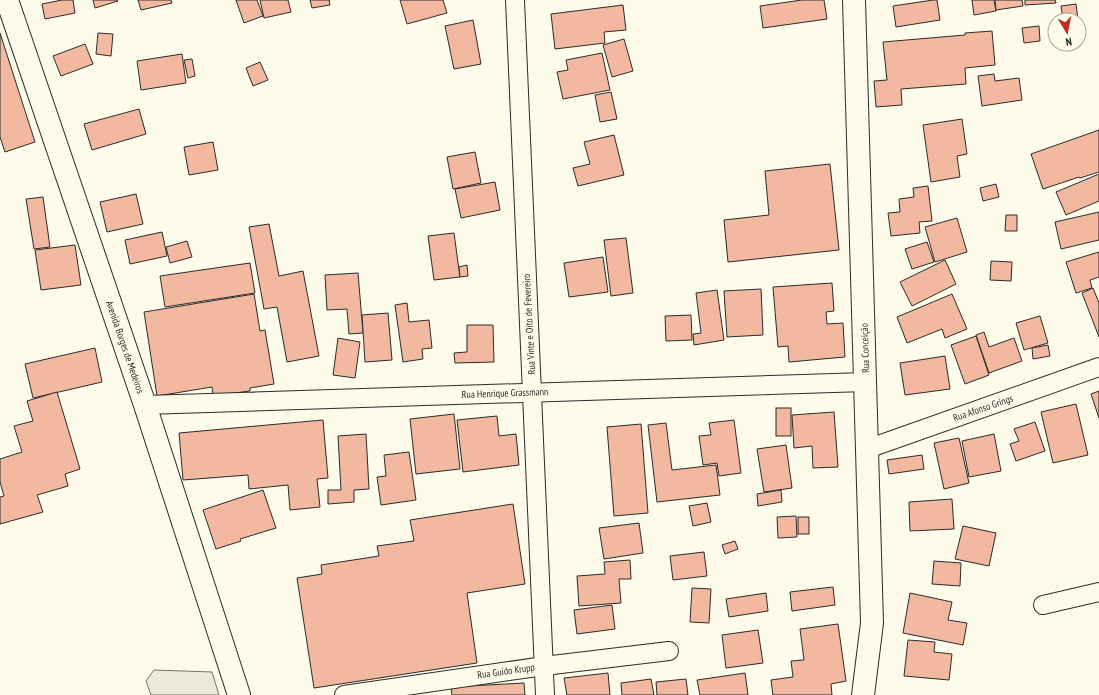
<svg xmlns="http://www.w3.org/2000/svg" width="1099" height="695" font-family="'PT Sans Narrow',sans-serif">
<rect width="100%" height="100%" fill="#fdfbea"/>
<path fill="#eceadb" stroke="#74746e" d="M154,670L212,672L219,695H151L146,681Z"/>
<g fill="#f2b8a0" stroke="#2b2b2b">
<path d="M62,0H73L75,13L45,19L42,4Z"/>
<path d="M93,0H117L118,1L95,8Z"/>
<path d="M138,0H171L172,3L141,10Z"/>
<path d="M236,0H257L263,16L244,23Z"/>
<path d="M260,0H288L291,12L264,18Z"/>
<path d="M310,0H329L330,5L312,8Z"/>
<path d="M400,0H443L447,13L407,24Z"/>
<path d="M802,0H824L827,19L763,28L760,6Z"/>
<path d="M933,0H937L940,20L896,27L893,6Z"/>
<path d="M972,0H994L996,11L974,15Z"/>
<path d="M995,0H1022L1023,6L996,10Z"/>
<path d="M1025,0H1055L1056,3L1025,5Z"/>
<path d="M1076,4L1078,20H1063L1061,6Z"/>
<path d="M623,5L626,30L604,32L605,43L555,49L551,14Z"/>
<path d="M473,20L481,64L454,69L445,26Z"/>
<path d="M1039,26L1040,41L1024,43L1022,28Z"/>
<path d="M992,31L995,65L965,68L966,84L901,89L902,105L876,107L874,81L887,80L883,42L965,35V33Z"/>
<path d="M0,33L35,142L5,152L0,137Z"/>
<path d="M98,33L113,34L111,56L96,54Z"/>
<path d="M624,39L633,71L612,77L603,45Z"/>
<path d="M85,44L93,64L61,76L53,56Z"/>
<path d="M602,53L610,90L563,99L557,72L568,70L566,60Z"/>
<path d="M182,54L186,83L141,90L137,61Z"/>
<path d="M192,59L195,76L188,78L184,60Z"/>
<path d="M260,62L268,80L253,86L246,68Z"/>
<path d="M994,74L995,81L1019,78L1022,100L982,106L978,76Z"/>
<path d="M611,92L617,119L600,122L595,95Z"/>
<path d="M139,109L146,134L92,150L84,124Z"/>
<path d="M962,119L967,154L957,156L960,177L931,182L923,125Z"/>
<path d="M1099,130V172L1080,178L1079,177L1043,189L1031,154Z"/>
<path d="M614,135L624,175L578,186L573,168L590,164L584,142Z"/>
<path d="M213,142L218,170L189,175L184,147Z"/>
<path d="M475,152L481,183L453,189L447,157Z"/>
<path d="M830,164L839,250L728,262L724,220L769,215L765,171Z"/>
<path d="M1099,174V201L1066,215L1056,192Z"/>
<path d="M495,182L500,210L461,218L455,189Z"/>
<path d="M996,184L999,197L983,201L980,188Z"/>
<path d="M928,186L932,221L919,222L920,233L891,236L888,213L900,212L899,199L914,197L913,188Z"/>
<path d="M136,194L143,224L107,232L100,202Z"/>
<path d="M43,197L50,247L34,249L26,199Z"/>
<path d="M1099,212V240L1061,249L1055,222Z"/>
<path d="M1006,215H1017V231H1005Z"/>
<path d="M957,218L967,252L935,262L925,227Z"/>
<path d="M269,224L279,276L303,271L319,356L287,362L277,307L264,309L249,227Z"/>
<path d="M162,232L167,256L130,264L125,240Z"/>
<path d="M454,233L460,277L434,280L428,236Z"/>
<path d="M626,238L633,293L611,296L604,240Z"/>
<path d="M187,241L192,257L170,263L166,247Z"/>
<path d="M927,242L934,262L912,269L905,249Z"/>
<path d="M75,245L81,285L41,290L35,250Z"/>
<path d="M1099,252V277L1090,280L1092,288L1076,293L1066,262Z"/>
<path d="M603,257L608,292L569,297L564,263Z"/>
<path d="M945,260L956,284L912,306L900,282Z"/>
<path d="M991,261L1012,262L1011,281L990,280Z"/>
<path d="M250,263L255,293L165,307L160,276Z"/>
<path d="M467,265L468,276L460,277L459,267Z"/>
<path d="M358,273L363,333L349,334L347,309L327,310L325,275Z"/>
<path d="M832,283L834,311L826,312L827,324L843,323L845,357L789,362L788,346L778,347L773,287Z"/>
<path d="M1093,288L1099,303V337L1082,293Z"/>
<path d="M761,289L763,335L727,337L724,291Z"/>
<path d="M717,290L724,340L694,345L693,334L701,333L696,293Z"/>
<path d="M254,294L260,331L265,330L274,384L250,388V391L213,396L212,387L157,396L144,312Z"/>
<path d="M952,294L967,329L945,338L942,329L907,343L897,317Z"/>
<path d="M407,303L409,322L429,320L432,348L422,349L423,359L403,362L395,305Z"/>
<path d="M388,313L392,360L365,362L362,315Z"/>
<path d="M691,315L692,340L666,341L665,316Z"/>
<path d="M1040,316L1048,343L1024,350L1016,323Z"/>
<path d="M467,325H493L494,362L455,363L454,353L467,352Z"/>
<path d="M984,332L989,347L1014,338L1022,361L989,373L976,335Z"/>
<path d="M976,336L989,375L965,384L951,345Z"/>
<path d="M338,338L360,342L355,378L333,375Z"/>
<path d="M1048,345L1050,356L1033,359L1032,348Z"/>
<path d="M95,348L102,382L33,398L25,364Z"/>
<path d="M945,356L950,389L905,395L900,363Z"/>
<path d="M1099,391V418L1091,394Z"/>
<path d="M57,392L80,469L65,474L68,486L37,495L43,512L0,524V497L4,496L0,482V459L22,452L14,426L33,421L27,401Z"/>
<path d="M1076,404L1088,455L1053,463L1041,412Z"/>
<rect x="776" y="408" width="15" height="28"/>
<path d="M834,412L838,467L813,468L812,446L794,448L792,415Z"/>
<path d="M454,414L460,469L416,474L410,419Z"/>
<path d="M497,416L499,436L516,434L519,465L463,472L457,420Z"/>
<path d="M323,420L328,478L317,479L320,507L290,510L288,485L249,489L248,475L183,480L179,433Z"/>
<path d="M734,420L741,473L719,476L717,463L703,465L699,436L711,435L709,423Z"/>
<path d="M1035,422L1045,451L1016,461L1010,444L1019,441L1014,429Z"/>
<path d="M666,423L672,470L716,465L720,495L657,502L648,425Z"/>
<path d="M641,424L648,513L614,516L607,427Z"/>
<path d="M366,434L369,489L354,490V502L328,504V490H341L338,436Z"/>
<path d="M994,434L1001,471L969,477L962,441Z"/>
<path d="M959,438L969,483L944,489L934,443Z"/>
<path d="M786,445L792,488L764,492L757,449Z"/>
<path d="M409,452L416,500L381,505L377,477L386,476L384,455Z"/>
<path d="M922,455L924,469L889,474L887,460Z"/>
<path d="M263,490L276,528L240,539L241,541L216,549L203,510Z"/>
<path d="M781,490L782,502L758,506L757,494Z"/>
<path d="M952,499L954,529L910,531L909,502Z"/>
<path d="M707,503L711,522L693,526L689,506Z"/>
<path d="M513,504L525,584L467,593L477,663L314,688L297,578L322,574L321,565L379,556L377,546L414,541L410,520Z"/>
<path d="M796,516L797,537L778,538L777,517Z"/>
<rect x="798" y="517" width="11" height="17"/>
<path d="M639,523L643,553L604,559L599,528Z"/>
<path d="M963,526L996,533L989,566L955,559Z"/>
<path d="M735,541L738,549L725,554L722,545Z"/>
<path d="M704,552L707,576L673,580L670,556Z"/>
<path d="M630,560L631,579H619L621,603L579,606L577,576L605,574L604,562Z"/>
<path d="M934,561L961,563L960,586L932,584Z"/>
<path d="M833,587L835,605L792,611L790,592Z"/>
<path d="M692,588L711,589L709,623L690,622Z"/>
<path d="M766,593L768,611L729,617L726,599Z"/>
<path d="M910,593L952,602L948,620L967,623L963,645L903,633Z"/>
<path d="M612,605L615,629L577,634L574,610Z"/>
<path d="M838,624L846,681L831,684L832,695H773L771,680L793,677L791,661L804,660L800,629Z"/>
<path d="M758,630L763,663L726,668L722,635Z"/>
<path d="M908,640L935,642L934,652L952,654L949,680L904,676Z"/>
<path d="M608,673L610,695H567L564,678Z"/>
<path d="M745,673L748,695H700L697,680Z"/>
<path d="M651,679L654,695H622L621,683Z"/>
<path d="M686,679L688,695H657L656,682Z"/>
<path d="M524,683L525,695H452L451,687Z"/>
</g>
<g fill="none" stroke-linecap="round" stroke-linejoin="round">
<defs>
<g id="minor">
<path d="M515,0L545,695"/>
<path d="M145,405L866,382"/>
<path d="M867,449L1099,367"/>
<path d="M1043,605L1099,592"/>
<path d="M344,695L544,666L669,651"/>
</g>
<g id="secondary">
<path d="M7,0L145,405L239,695"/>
<path d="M854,0L872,623L863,695"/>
</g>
</defs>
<use href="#minor" stroke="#2b2b2b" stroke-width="20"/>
<use href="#secondary" stroke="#2b2b2b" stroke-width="24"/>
<use href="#minor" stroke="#fdfbea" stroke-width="18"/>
<use href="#secondary" stroke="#fdfbea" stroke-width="22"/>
</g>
<g text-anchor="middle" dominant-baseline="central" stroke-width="3" stroke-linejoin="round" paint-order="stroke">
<g font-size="10" fill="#2b2b2b" stroke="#fdfbea">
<text transform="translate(529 324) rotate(-93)">Rua Vinte e Oito de Fevereiro</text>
<text transform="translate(125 347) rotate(71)">Avenida Borges de Medeiros</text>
<text transform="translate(865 348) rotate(-92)">Rua Conceição</text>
<text transform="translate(505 393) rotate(-2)">Rua Henrique Grassmann</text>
<text transform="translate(983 408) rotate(-19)">Rua Afonso Grings</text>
<text transform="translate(506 671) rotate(-8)">Rua Guido Krupp</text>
</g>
</g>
<g transform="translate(1067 32) rotate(170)"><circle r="19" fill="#fdfbea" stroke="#a9a89e"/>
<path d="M0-3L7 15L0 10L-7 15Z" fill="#c62828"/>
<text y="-6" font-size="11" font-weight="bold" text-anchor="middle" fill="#2b2b2b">N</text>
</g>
</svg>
